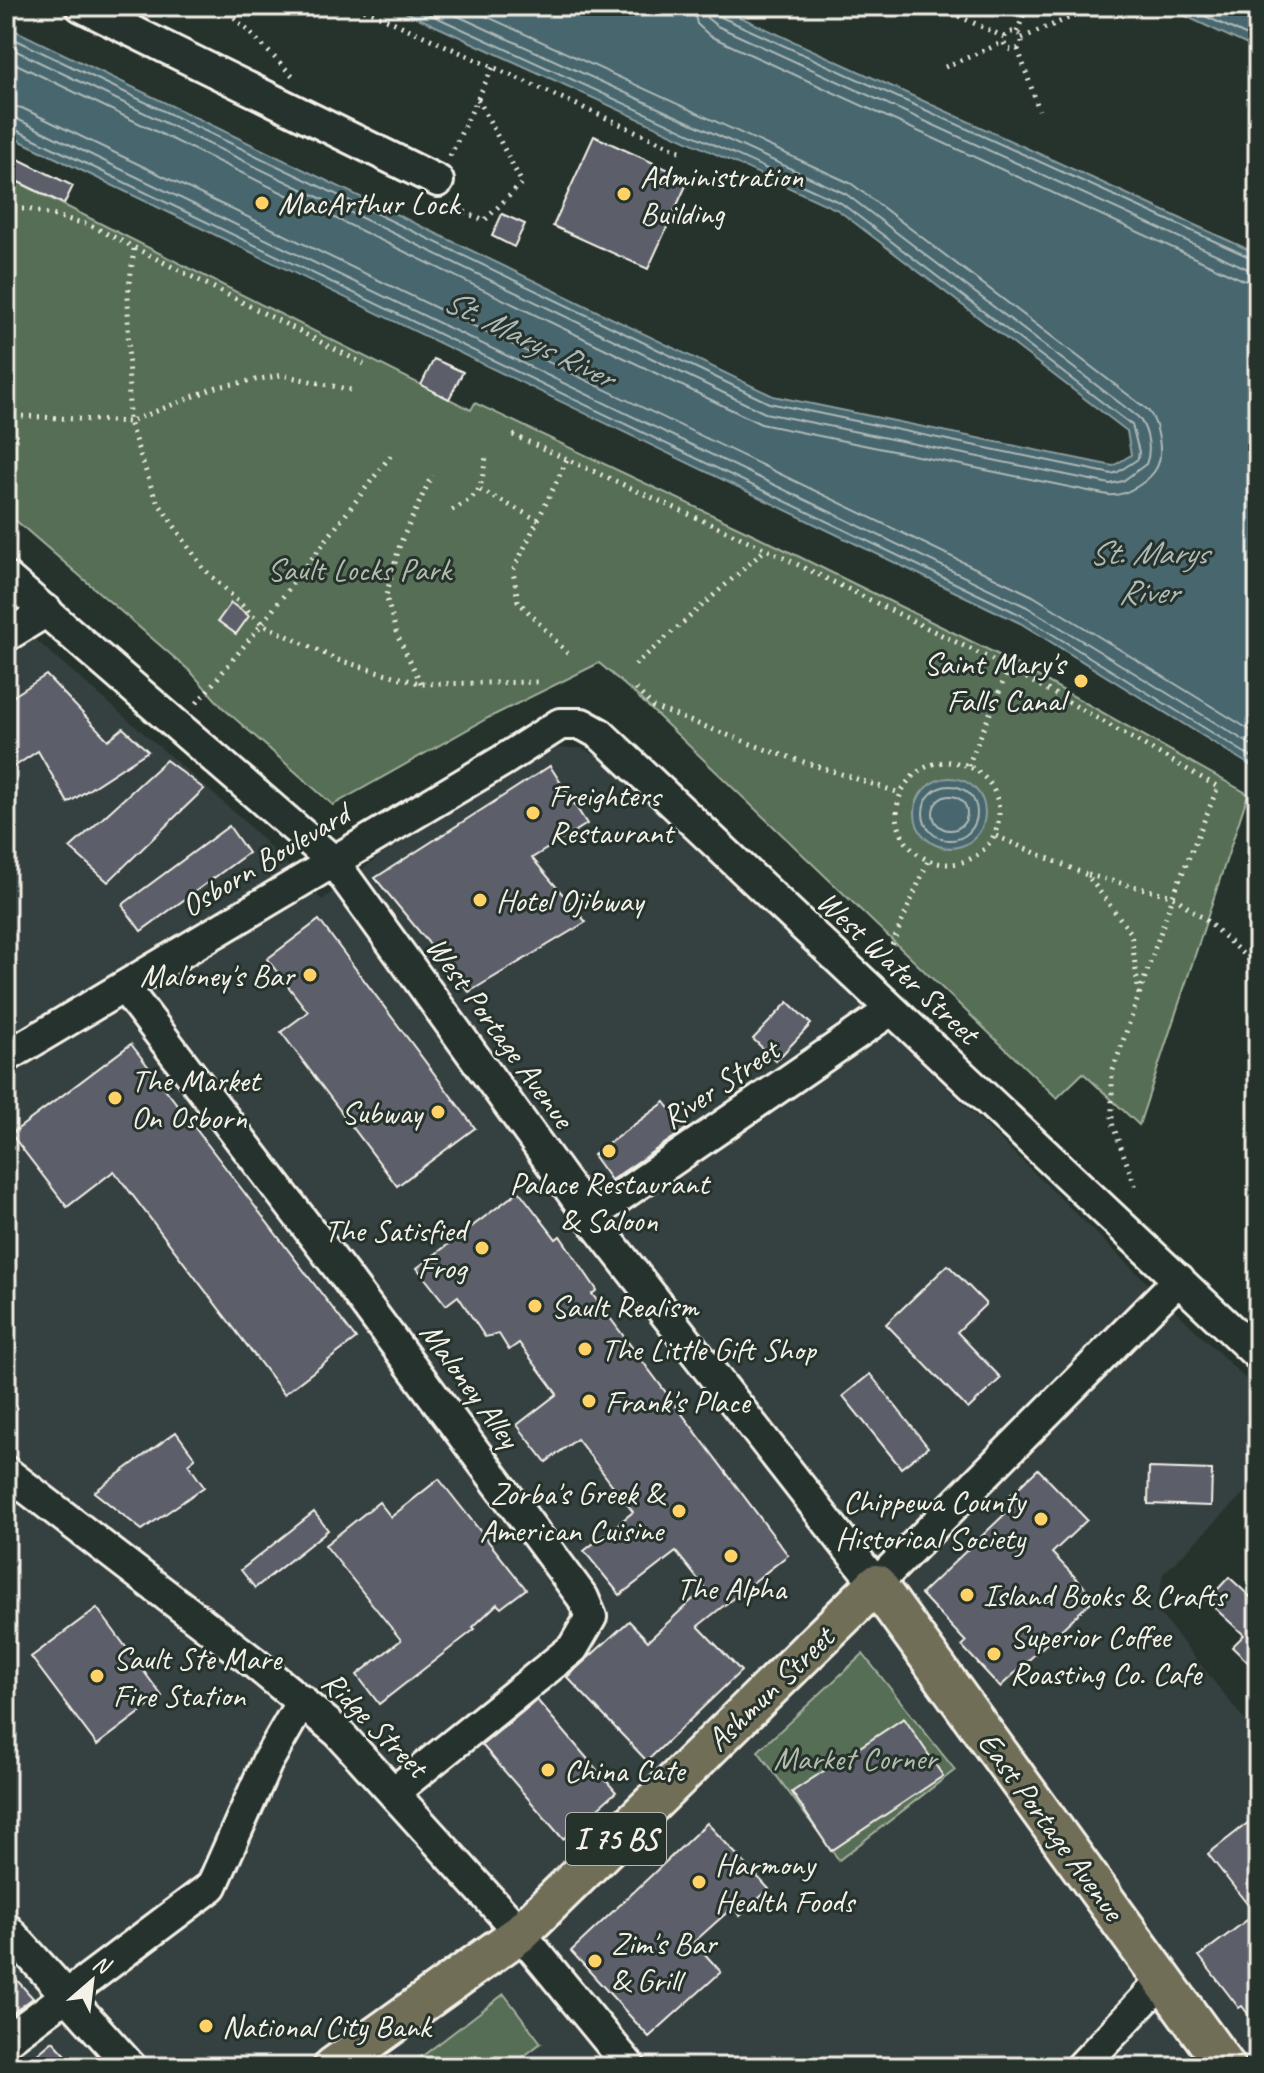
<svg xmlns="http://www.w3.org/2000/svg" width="1264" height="2073" font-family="Caveat,sans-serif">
<rect width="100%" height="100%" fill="#26332d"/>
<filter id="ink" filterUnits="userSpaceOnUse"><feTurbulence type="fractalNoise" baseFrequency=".0125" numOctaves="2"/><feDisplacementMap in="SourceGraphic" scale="16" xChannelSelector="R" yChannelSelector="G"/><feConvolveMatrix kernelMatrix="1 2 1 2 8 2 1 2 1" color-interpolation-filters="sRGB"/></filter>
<g filter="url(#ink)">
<path fill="#364040" d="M6,614L240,817L322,900L378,857L553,748H582L620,769L1258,1391V1479L1163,1574L1157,1610L1258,1737V2067H6Z"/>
<g fill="#556e55" stroke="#a4b09e" stroke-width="2">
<path d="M6,176L471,410L475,403L757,536L1007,659L1248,794L1139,1125L1083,1073L1057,1098L634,693L599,663L488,718L333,805L223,708L191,672L6,512Z"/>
<path d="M863,1654L955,1770L839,1860L758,1751Z"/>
<path d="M504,1994L541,2043L510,2067H408Z"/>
</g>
<g fill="#47666e" stroke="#8c9e9f" stroke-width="2">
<path d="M392,6H716L1258,254V770L1020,623L6,134V26L773,396L1113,466L1131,455L1127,431L838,210Z"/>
<path d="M1164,6H1258V50Z"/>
<circle cx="950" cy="813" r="35"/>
</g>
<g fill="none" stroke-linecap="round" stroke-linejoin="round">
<g stroke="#afb9b7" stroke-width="2">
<path d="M693,6L697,24L710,36L1243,280L1258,283"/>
<path d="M705,6L707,18L717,26L1248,269L1258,271"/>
<path d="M715,6L716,13L721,17L1258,261"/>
<path d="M1184,6L1258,41"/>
<path d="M6,35L769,403L1112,474L1118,472L1138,459L1139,452L1132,425L841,203L412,6"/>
<path d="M6,46L765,413L1110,484L1123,481L1146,464C1152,450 1148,429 1138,417L846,194L436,6"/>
<path d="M6,59L761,424L1108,495C1120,496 1128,492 1138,486C1157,474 1163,462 1159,439C1157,428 1155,419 1148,410L852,184L464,6"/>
<path d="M6,105L22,108L1033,596L1258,735"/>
<path d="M6,117L17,119L1027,607L1258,749"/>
<path d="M6,127L12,128L1023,616L1258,761"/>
<circle cx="950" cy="813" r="27"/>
<circle cx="950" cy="813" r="17"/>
</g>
</g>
<g fill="#5b5e6b" stroke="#f4f1e8" stroke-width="2">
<path d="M594,136L689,179L648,269L553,226Z"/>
<path d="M6,153L73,186L64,204L6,176Z"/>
<path d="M502,214L525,224L514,247L492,236Z"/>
<path d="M434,359L463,372L449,399L421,385Z"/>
<path d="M231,603L249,616L236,634L218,621Z"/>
<path d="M46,675L108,740L123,728L148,751L68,803L38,751L6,772V701Z"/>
<path d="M166,760L204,789L108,882L70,848Z"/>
<path d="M550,766L587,824L532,858L586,922L469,992L375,878Z"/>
<path d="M229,826L248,853L141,931L122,905Z"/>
<path d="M319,920L475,1128L397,1186L281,1032L308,1012L267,959Z"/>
<path d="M788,1002L811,1024L776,1061L753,1039Z"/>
<path d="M131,1044L356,1339L284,1394L114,1171L67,1207L11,1134Z"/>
<path d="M665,1102L686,1129L611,1180L593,1155Z"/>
<path d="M519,1191L556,1239L560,1236L597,1290L592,1294L788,1555L698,1626L741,1671L647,1761L567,1677L629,1621L648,1641L705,1588L676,1552L620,1595L584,1551L633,1512L577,1439L546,1462L517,1425L557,1394L519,1343L509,1350L499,1334L485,1337L458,1296L446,1305L417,1268Z"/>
<path d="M948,1265L986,1304L957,1332L1001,1378L968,1409L886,1324Z"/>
<path d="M870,1374L928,1447L901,1468L843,1396Z"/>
<path d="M176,1432L195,1458L188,1464L204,1487L142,1530L94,1492Z"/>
<path d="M1149,1468L1212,1470L1211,1506L1148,1504Z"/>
<path d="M1038,1469L1087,1520L1052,1553L1095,1598L1000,1687L962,1646L966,1642L921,1594L1007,1512L1000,1505Z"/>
<path d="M439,1479L526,1589L501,1608L497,1604L473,1627L475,1629L379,1704L357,1675L401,1640L325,1545L379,1502L391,1517Z"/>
<path d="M314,1512L328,1530L255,1588L241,1570Z"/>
<path d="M1229,1577L1258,1604V1672L1232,1647L1244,1635L1207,1601Z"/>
<path d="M97,1608L162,1696L97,1745L31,1657Z"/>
<path d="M537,1700L616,1792L563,1839L482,1745Z"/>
<path d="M904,1718L943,1776L831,1851L792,1792Z"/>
<path d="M1258,1815V2027L1242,2006L1239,2008L1199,1956L1255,1914L1208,1854Z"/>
<path d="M707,1823L769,1889L740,1916L733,1907L694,1942L721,1972L649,2037L571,1951Z"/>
<path d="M6,1968L33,1998L6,2018Z"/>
<path d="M53,2041L77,2067H22Z"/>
</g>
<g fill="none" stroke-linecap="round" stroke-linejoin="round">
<defs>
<g id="minor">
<path d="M81,6L438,181"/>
<path d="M6,577L333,861L590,1217L876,1584L1179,1279"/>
<path d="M6,636L47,611"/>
<path d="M124,987L347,1279L583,1598L591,1617L573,1648L394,1792"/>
<path d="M6,1057L502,761L560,724H582L600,734L1258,1355"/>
<path d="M590,1217L891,1010"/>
<path d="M6,1472L252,1661L338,1732L520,1933L630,2067"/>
<path d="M6,1928L131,2067"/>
<path d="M6,2041L212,1886L267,1762L302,1701"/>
<path d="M1081,2067L1163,1980"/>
</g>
<path id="major" d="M333,2067L520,1933L876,1584L1226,2067"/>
</defs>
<use href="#minor" stroke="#f4f1e8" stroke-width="36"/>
<use href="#major" stroke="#f4f1e8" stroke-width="44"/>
<g stroke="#f4f1e8" stroke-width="5" stroke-dasharray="2 6" stroke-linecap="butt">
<path d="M223,6L296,79"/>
<path d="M357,6L684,153"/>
<path d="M937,6L1004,37"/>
<circle cx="1013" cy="41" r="9"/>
<path d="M1017,32L1027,6"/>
<path d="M1022,38L1092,8"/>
<path d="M1018,49L1039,110"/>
<path d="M945,67L1004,42"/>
<path d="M450,156L493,67"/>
<path d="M6,186L10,178"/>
<path d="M450,205L484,221L522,183L478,99"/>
<path d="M6,209H28L90,225L364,364"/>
<path d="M134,249L128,296L129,422L155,498L203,568L262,624L338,660L422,684L540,682"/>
<path d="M6,415L129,422L217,387L282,375L351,390"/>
<path d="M513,435L766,549L1009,668L1218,787L1173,896L1139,995"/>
<path d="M567,460L513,571L518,601L571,657"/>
<path d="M480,490L538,520"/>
<path d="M452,510C483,493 480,490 486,457"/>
<path d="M635,665L766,549"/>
<path d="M421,683L397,635L386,596L400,544L432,475"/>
<path d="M636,689L653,707L770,751L900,793"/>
<path d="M197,703L262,624L394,451"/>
<circle cx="948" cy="813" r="51"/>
<path d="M968,766L1009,668"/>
<path d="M996,836L1087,875L1131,933L1139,995L1112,1073V1123L1136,1188"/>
<path d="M1088,875L1173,896L1207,921L1258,968"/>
<path d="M889,952L928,861"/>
</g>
<use href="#minor" stroke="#26332d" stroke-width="30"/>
<use href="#major" stroke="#716e59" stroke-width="38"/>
</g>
</g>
<g fill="#ffd166" stroke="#26332d" stroke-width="3">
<circle cx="624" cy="194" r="8"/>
<circle cx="262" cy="203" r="8"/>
<circle cx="1081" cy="681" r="8"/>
<circle cx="533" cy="813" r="8"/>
<circle cx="480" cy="900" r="8"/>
<circle cx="310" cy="975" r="8"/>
<circle cx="115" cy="1098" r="8"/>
<circle cx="438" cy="1112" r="8"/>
<circle cx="609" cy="1151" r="8"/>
<circle cx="482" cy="1248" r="8"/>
<circle cx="535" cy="1306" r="8"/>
<circle cx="585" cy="1349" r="8"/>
<circle cx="589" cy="1401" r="8"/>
<circle cx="679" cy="1511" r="8"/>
<circle cx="1041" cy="1519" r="8"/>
<circle cx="731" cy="1556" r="8"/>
<circle cx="967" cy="1595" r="8"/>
<circle cx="994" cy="1654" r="8"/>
<circle cx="97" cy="1676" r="8"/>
<circle cx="548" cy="1770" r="8"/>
<circle cx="699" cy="1882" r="8"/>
<circle cx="595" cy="1961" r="8"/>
<circle cx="206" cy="2026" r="8"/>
</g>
<g text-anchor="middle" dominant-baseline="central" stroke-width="6" stroke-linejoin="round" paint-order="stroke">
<rect fill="#26332d" stroke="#b6b8b0" stroke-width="2" x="566" y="1813" width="100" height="52" rx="6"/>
<g font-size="30" font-weight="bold" fill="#f4f1e8">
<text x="616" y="1839">I 75 BS</text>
</g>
<g font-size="32" fill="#f4f1e8" stroke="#26332d" text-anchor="start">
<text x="640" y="176">Administration<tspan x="640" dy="37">Building</tspan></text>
<text x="278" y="203">MacArthur Lock</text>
<text x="1065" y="663" text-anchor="end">Saint Mary's<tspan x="1065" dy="37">Falls Canal</tspan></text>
<text x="549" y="795">Freighters<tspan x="549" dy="37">Restaurant</tspan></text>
<text x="496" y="900">Hotel Ojibway</text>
<text x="294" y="975" text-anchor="end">Maloney's Bar</text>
<text x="131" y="1080">The Market<tspan x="131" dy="37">On Osborn</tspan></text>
<text x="422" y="1112" text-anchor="end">Subway</text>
<text x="609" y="1183" text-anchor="middle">Palace Restaurant<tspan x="609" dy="37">&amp; Saloon</tspan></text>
<text x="466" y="1230" text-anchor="end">The Satisfied<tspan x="466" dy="37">Frog</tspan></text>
<text x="551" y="1306">Sault Realism</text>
<text x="601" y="1349">The Little Gift Shop</text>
<text x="605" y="1401">Frank's Place</text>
<text x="663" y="1493" text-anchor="end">Zorba's Greek &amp;<tspan x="663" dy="37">American Cuisine</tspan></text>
<text x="1025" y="1501" text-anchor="end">Chippewa County<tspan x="1025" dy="37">Historical Society</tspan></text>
<text x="731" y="1588" text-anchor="middle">The Alpha</text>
<text x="983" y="1595">Island Books &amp; Crafts</text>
<text x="1010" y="1636">Superior Coffee<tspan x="1010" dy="37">Roasting Co. Cafe</tspan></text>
<text x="113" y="1658">Sault Ste Mare<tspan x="113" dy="37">Fire Station</tspan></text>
<text x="564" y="1770">China Cate</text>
<text x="715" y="1864">Harmony<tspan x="715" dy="37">Health Foods</tspan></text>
<text x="611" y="1943">Zim's Bar<tspan x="611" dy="37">&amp; Grill</tspan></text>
<text x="222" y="2026">National City Bank</text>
</g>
<g font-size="32" fill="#b4bdad" stroke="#26332d">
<text x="359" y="569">Sault Locks Park</text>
<text x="855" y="1758">Market Corner</text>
</g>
<g font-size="32" fill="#f4f1e8" stroke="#26332d">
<text transform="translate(265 860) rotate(-31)">Osborn Boulevard</text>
<text transform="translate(898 967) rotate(43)">West Water Street</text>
<text transform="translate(500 1032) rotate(54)">West Portage Avenue</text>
<text transform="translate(720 1084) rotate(-34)">River Street</text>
<text transform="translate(470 1385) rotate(54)">Maloney Alley</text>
<text transform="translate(770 1689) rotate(-44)">Ashmun Street</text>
<text transform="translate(375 1724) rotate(45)">Ridge Street</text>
<text transform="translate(1051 1826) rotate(54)">East Portage Avenue</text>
</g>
<g font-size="34" font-style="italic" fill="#afb9b7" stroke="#26332d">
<text transform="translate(529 338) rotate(26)">St. Marys River</text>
<text x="1148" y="552">St. Marys<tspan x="1148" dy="39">River</tspan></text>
</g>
</g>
<rect width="1264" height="2073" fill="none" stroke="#26332d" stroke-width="32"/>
<rect x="16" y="16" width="1232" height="2041" fill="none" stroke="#f4f1e8" stroke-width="3" filter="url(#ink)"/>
<g transform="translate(92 1981) rotate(28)" stroke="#26332d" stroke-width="6" paint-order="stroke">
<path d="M0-6L14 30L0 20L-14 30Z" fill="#f4f1e8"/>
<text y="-12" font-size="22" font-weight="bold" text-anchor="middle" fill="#f4f1e8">N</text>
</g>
</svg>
